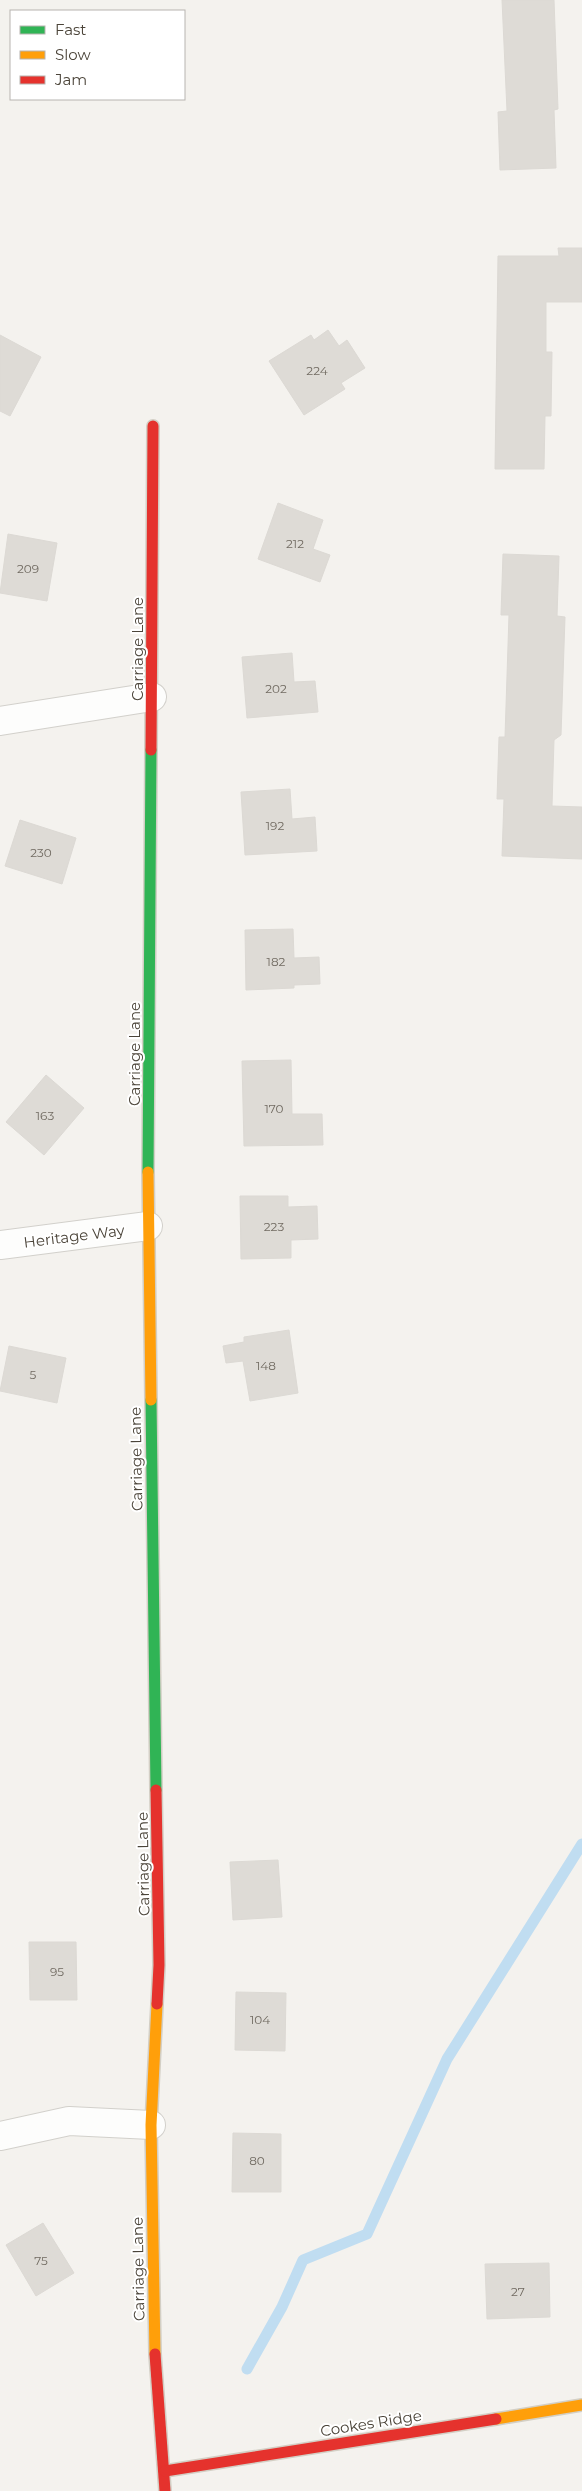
<svg xmlns="http://www.w3.org/2000/svg" width="582" height="2491" font-family="Montserrat,sans-serif">
<rect width="100%" height="100%" fill="#f4f2ee"/>
<g fill="none" stroke-linecap="round" stroke-linejoin="round">
<path stroke="#c0ddf1" stroke-width="11" d="M247,2369L282,2307L303,2260L367,2234L447,2059L582,1844"/>
</g>
<g fill="#dedbd6" stroke="#dcd9d4">
<path d="M502,0H554L558,109L554,110L556,168L500,170L498,112L507,111Z"/>
<path d="M558,248H582V302H546V352H552L551,416H545L544,469H495L498,256H559Z"/>
<path d="M328,330L339,346L347,340L365,368L341,383L345,389L304,415L269,361L311,335L314,340Z"/>
<path d="M0,335L41,357L10,416L0,411Z"/>
<path d="M278,503L323,520L313,549L330,555L320,582L258,559Z"/>
<path d="M8,534L57,543L47,601L0,593Z"/>
<path d="M503,554L559,556L557,616L565,617L561,735L554,740L552,806L582,807V859L502,856L504,799H497L499,737H505L509,615H501Z"/>
<path d="M292,653L294,682L315,681L318,712L247,718L242,657Z"/>
<path d="M290,789L292,819L315,817L317,851L245,855L241,792Z"/>
<path d="M20,820L76,838L62,884L5,866Z"/>
<path d="M293,929L294,958L319,957L320,984L294,985V988L246,990L245,930Z"/>
<path d="M291,1060L292,1114H322L323,1145L244,1146L242,1061Z"/>
<path d="M46,1075L84,1108L44,1155L6,1122Z"/>
<path d="M240,1196H288V1207L317,1206L318,1239L291,1240V1258L241,1259Z"/>
<path d="M289,1330L298,1393L250,1401L243,1361L226,1363L223,1346L244,1342V1337Z"/>
<path d="M9,1346L66,1358L57,1403L0,1391Z"/>
<path d="M278,1860L282,1917L233,1920L230,1862Z"/>
<path d="M29,1942H76L77,2000H30Z"/>
<path d="M236,1992L286,1993L285,2051L235,2050Z"/>
<path d="M233,2133L281,2134V2192H232Z"/>
<path d="M43,2223L74,2273L36,2296L6,2245Z"/>
<path d="M549,2263L550,2317L487,2319L485,2264Z"/>
</g>
<g fill="none" stroke-linecap="round" stroke-linejoin="round">
<defs>
<g id="street">
<path d="M0,721L152,697"/>
<path d="M0,1245L148,1226"/>
<path d="M0,2136L69,2121L151,2125"/>
</g>
<g id="fast">
<path d="M148,1172L151,750"/>
<path d="M151,1400L156,1790"/>
</g>
<g id="slow">
<path d="M148,1172L151,1400"/>
<path d="M155,2354L151,2125L157,2004"/>
<path d="M496,2419L582,2405"/>
</g>
<g id="jam">
<path d="M151,750L153,426"/>
<path d="M156,1790L159,1965L157,2004"/>
<path d="M155,2354L165,2491"/>
<path d="M165,2471L496,2419"/>
</g>
</defs>
<use href="#street" stroke="#d2d0cb" stroke-width="30"/>
<use href="#fast" stroke="#d3cfc5" stroke-width="14"/>
<use href="#slow" stroke="#d3cfc5" stroke-width="14"/>
<use href="#jam" stroke="#d3cfc5" stroke-width="14"/>
<use href="#street" stroke="#fdfdfc" stroke-width="28"/>
<use href="#fast" stroke="#30b455" stroke-width="11"/>
<use href="#slow" stroke="#ff9f0a" stroke-width="11"/>
<use href="#jam" stroke="#e5322d" stroke-width="11"/>
</g>
<g text-anchor="middle" dominant-baseline="central" stroke-width="4" stroke-linejoin="round" paint-order="stroke">
<g font-size="12" fill="#706a61">
<text x="317" y="370">224</text>
<text x="295" y="543">212</text>
<text x="28" y="568">209</text>
<text x="276" y="688">202</text>
<text x="275" y="825">192</text>
<text x="41" y="852">230</text>
<text x="276" y="961">182</text>
<text x="274" y="1108">170</text>
<text x="45" y="1115">163</text>
<text x="274" y="1226">223</text>
<text x="266" y="1365">148</text>
<text x="33" y="1374">5</text>
<text x="57" y="1971">95</text>
<text x="260" y="2019">104</text>
<text x="257" y="2160">80</text>
<text x="41" y="2260">75</text>
<text x="518" y="2291">27</text>
</g>
<g font-size="15" fill="#4b4439" stroke="#fff">
<text transform="translate(137 649) rotate(-90)">Carriage Lane</text>
<text transform="translate(134 1054) rotate(-90)">Carriage Lane</text>
<text transform="translate(74 1236) rotate(-7)">Heritage Way</text>
<text transform="translate(136 1459) rotate(-91)">Carriage Lane</text>
<text transform="translate(143 1864) rotate(-91)">Carriage Lane</text>
<text transform="translate(138 2269) rotate(-91)">Carriage Lane</text>
<text transform="translate(371 2423) rotate(-9)">Cookes Ridge</text>
</g>
</g>
<rect x="10" y="10" width="175" height="90" fill="#ffffff" stroke="#b7b4b0"/>
<rect x="20" y="26" width="25" height="8" fill="#30b455" stroke="#b7b4b0"/>
<text x="55" y="35" font-size="15" fill="#4b4439">Fast</text>
<rect x="20" y="51" width="25" height="8" fill="#ff9f0a" stroke="#b7b4b0"/>
<text x="55" y="60" font-size="15" fill="#4b4439">Slow</text>
<rect x="20" y="76" width="25" height="8" fill="#e5322d" stroke="#b7b4b0"/>
<text x="55" y="85" font-size="15" fill="#4b4439">Jam</text>
</svg>
